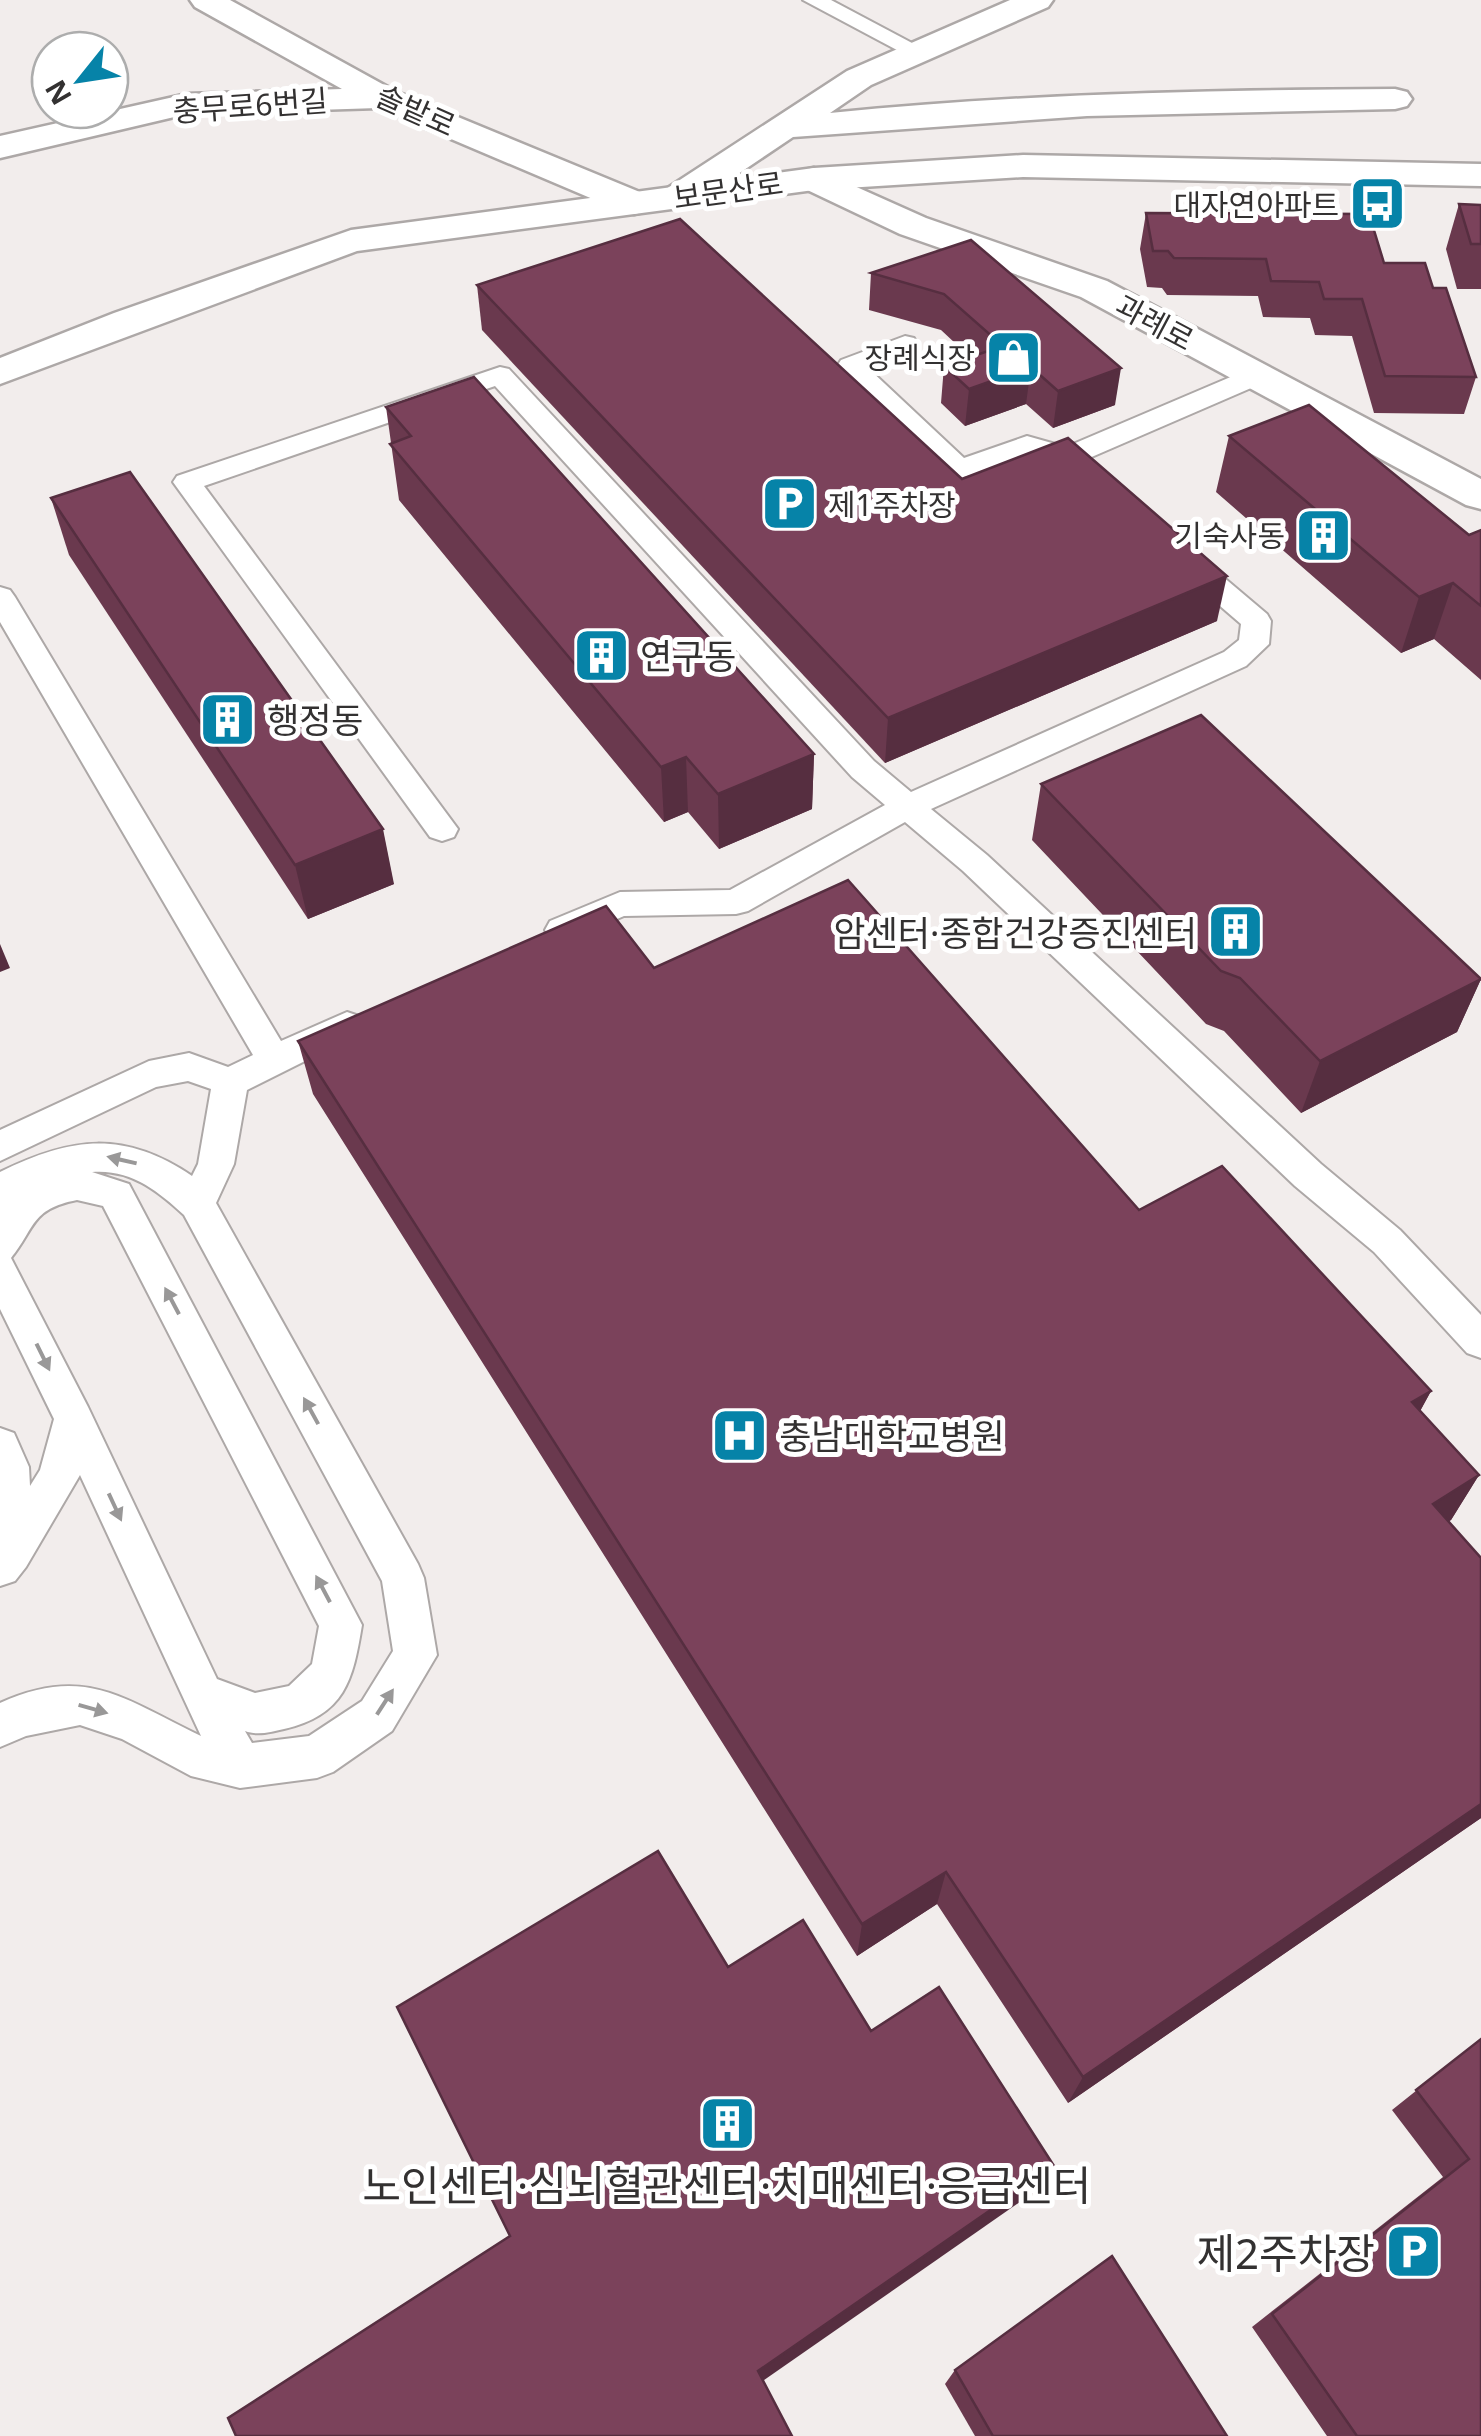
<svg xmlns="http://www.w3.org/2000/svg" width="1481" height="2436" font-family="'Noto Sans','Noto Sans KR',sans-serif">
<rect width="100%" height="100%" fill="#f2edec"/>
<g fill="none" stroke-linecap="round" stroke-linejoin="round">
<defs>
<g id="service">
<path d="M803,0H831L929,52L926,57H910Z"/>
<path d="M905,336L914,338L918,344L914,350L868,368L964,458L1027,436L1066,447L1247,370L1256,368L1269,376L1265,382L1087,459L1106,479L1102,485H1082C1028,435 1020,462 960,478L950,475L837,366L841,360Z"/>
<path d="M500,367L509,369L874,761L911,792L1224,652L1239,640L1241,624L1176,568L1171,561L1176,554H1196L1267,614L1271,621L1269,644L1246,666L931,809L987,855L1321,1164L1400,1230L1481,1315V1358L1467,1353L1374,1252L1295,1186L963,871L905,822L748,911L736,914L624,916L562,943L550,939L545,930L550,921L620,892L730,890L885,805L852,777L495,386L204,486L458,829L454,837L442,841L430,837L173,482L177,476Z"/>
<path d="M0,587L10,590L15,597L281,1041L347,1012L359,1016L365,1025L359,1034L247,1090L234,1164L216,1203L418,1564L424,1578L437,1655L392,1731L333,1772L317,1778L240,1788L191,1776L122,1739L80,1725L26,1736L0,1747V1703C86,1664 125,1700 201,1736L80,1475L26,1567L15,1581L0,1586V1428L14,1433L29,1467L30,1486L40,1470L54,1419L0,1309V1172C71,1137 124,1130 192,1176L198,1164L211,1089L188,1081L156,1087L0,1161V1130L149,1061L189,1053L228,1067L253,1055L0,622ZM92,1172C130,1169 157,1190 184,1215L382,1581L393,1651L362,1701L309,1736L252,1743L245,1731C258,1736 270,1732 284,1729C345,1715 353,1680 362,1625L129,1184ZM77,1200L103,1206L319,1626L312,1664L289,1686L255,1693L217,1679L88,1407L11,1258C35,1229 30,1209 77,1200Z"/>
</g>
<g id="minor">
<path d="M190,0H230L395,91L647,195L652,203L647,211L634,214L621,211L378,108L187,114L0,158V136L187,94L342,89L195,7Z"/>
<path d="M1010,0H1053L1048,7L871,85L830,113C1017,94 1206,90 1395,89L1407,92L1412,99L1407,106L1395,109L1087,116L793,137L692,205L679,208L666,205L661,197L666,189L847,71Z"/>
<path d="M814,168L926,218L1107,281L1481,479V509L1466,505L1081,297L900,234L801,187L796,179L801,171Z"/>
</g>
<path id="secondary" d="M1023,155L1481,164V186L1023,177L814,190L357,251L0,384V358L114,313L351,230L814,168Z"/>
</defs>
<use href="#service" stroke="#ada8a7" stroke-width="4"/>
<use href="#minor" stroke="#ada8a7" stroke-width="5"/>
<use href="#secondary" stroke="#ada8a7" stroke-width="5"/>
<use href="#service" fill="#fff" fill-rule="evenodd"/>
<use href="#minor" fill="#fff" fill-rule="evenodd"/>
<use href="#secondary" fill="#fff" fill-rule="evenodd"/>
</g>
<g fill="#6a394e">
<path d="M1459,204L1481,205V289H1457L1446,249Z"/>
<path d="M1146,213L1384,263L1433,288L1476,377L1464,414L1374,413L1352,336L1315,335L1310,318L1263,317L1258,296L1167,295L1162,288L1147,287L1140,249Z"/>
<path d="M971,240L1115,405L1053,428L1026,404L965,426L941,403L944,366L970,357L941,330L869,310L871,273Z"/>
<path d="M477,285L962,479L1217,621L885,763L482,330Z"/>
<path d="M386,407L814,754L812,809L719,849L688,812L664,822L399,500Z"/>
<path d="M1229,436L1469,535L1481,530V680L1434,639L1401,653L1216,492Z"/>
<path d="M51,498L394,884L308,919L69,555Z"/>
<path d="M1041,784L1481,979L1457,1032L1301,1113L1224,1031L1206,1024L1032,840Z"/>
<path d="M654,968L1139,1210L1431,1391L1420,1411L1479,1475L1451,1520L1449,1521L1481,1558V1818L1068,2103L937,1904L857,1956L313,1094L298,1041Z"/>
<path d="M1481,2039V2436H1327L1252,2327L1443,2177L1392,2110Z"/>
<path d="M955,2370L1227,2436H975L945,2384Z"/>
</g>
<g fill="#562e40">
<path d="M1031,367L1026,404L965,426L969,389Z"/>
<path d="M1121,368L1115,405L1053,428L1058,391Z"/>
<path d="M1227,576L1217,621L885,763L888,718Z"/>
<path d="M1453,583L1434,639L1401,653L1419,597Z"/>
<path d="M814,754L812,809L719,849L718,794Z"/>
<path d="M686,757L688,812L664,822L661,767Z"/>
<path d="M383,829L394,884L308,919L295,865Z"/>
<path d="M0,944L10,968L0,972Z"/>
<path d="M1481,979L1457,1032L1301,1113L1320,1061Z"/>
<path d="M1431,1391L1406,1437L1412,1402Z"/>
<path d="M1479,1475L1451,1520L1407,1547L1433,1504Z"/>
<path d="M1481,1804V1818L1068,2103L1083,2077Z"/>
<path d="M946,1872L937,1904L857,1956L862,1924Z"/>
<path d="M1054,2166L1040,2188L757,2385L758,2371Z"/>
</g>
<g fill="#7b425b" stroke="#562e40" stroke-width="2.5">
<path d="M1459,204L1481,205V244H1471Z"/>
<path d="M1146,213L1369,214L1384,263H1425L1433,288H1446L1476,377L1385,376L1362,299H1324L1319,282L1271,281L1266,259L1174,258L1168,251H1153Z"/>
<path d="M680,219L962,479L1068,438L1227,576L888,718L477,285Z"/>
<path d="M971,240L1121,368L1058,391L1031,367L969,389L944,366L1003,346L944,294L871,273Z"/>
<path d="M474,377L814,754L718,794L686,757L661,767L390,444L411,436L386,407Z"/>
<path d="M1309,405L1469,535L1481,530V606L1453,583L1419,597L1229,436Z"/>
<path d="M130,472L383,829L295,865L51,498Z"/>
<path d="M1201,715L1481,979L1320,1061L1240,978L1221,971L1041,784Z"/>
<path d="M848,880L1139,1210L1222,1166L1431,1391L1412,1402L1479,1475L1433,1504L1481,1558V1804L1083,2077L946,1872L862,1924L298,1041L606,906L654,968Z"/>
<path d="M658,1851L728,1967L803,1920L871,2031L939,1987L1054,2166L758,2371L792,2436H236L228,2418L510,2236L397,2007Z"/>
<path d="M1481,2039V2436H1357L1272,2314L1469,2159L1416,2090Z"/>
<path d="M1112,2256L1227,2436H993L955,2370Z"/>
</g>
<defs><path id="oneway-solid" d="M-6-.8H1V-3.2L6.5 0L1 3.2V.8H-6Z" transform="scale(2.5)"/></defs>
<g fill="#999898">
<use href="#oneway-solid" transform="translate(122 1160) rotate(-167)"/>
<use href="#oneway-solid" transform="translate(172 1301) rotate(-118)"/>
<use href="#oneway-solid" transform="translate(43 1357) rotate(64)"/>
<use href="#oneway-solid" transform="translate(311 1411) rotate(-119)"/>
<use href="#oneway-solid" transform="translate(115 1507) rotate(65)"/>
<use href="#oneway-solid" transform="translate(323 1589) rotate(-118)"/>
<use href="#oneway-solid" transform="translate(385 1702) rotate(-57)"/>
<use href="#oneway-solid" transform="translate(93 1709) rotate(16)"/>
</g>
<defs>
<symbol id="bus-square" viewBox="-11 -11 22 22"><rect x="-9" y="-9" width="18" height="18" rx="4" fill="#0683a8" stroke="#fff"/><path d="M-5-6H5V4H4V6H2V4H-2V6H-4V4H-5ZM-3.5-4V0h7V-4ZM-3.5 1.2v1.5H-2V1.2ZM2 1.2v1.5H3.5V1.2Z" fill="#fff"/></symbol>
<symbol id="shop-square" viewBox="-11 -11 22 22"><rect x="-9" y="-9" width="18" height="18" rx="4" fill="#0683a8" stroke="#fff"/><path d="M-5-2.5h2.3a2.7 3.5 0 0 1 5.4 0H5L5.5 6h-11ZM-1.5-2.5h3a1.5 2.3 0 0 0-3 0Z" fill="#fff"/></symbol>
<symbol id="parking-square" viewBox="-11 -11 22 22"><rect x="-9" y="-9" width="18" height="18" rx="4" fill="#0683a8" stroke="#fff"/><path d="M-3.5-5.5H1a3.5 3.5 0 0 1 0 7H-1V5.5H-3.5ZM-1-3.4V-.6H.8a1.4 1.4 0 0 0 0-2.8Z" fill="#fff"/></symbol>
<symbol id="building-square" viewBox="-11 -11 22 22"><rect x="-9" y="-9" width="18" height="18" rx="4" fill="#0683a8" stroke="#fff"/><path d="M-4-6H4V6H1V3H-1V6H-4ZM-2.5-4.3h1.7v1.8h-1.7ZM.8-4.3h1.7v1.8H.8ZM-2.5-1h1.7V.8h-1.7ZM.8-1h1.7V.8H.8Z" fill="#fff"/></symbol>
<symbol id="hospital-square" viewBox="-11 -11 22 22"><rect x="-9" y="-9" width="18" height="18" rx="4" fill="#0683a8" stroke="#fff"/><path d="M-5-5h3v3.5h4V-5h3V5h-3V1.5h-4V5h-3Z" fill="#fff"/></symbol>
</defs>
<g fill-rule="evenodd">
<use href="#bus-square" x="1346" y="172" width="63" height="63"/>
<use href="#shop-square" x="982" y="326" width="63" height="63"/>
<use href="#parking-square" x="758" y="472" width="63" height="63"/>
<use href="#building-square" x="1292" y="504" width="63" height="63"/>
<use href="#building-square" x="570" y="624" width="63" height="63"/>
<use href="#building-square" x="196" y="688" width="63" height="63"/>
<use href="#building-square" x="1204" y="900" width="63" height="63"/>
<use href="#hospital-square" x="708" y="1404" width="63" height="63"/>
<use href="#building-square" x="696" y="2092" width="63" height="63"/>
<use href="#parking-square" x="1382" y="2220" width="63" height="63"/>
</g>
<g text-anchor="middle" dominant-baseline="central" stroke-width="10" stroke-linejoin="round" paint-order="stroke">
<g font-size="30" fill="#333131" stroke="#fff">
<text transform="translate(250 105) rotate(-4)">충무로6번길</text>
<text transform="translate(416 110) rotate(24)">솔밭로</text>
<text transform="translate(728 190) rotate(-8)">보문산로</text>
<text transform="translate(1155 322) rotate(28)">과례로</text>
</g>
<g font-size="30" fill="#333131" stroke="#fff" text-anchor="end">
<text x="1339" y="204">대자연아파트</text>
<text x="975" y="357">장례식장</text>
<text x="828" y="504" text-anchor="start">제1주차장</text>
<text x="1285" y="535">기숙사동</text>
</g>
<g font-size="35" fill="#333131" stroke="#fff" text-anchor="start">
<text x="640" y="655">연구동</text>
<text x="267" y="719">행정동</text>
<text x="1197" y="932" text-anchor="end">암센터·종합건강증진센터</text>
<text x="779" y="1435">충남대학교병원</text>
</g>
<g font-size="42" fill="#333131" stroke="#fff">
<text x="727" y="2184">노인센터·심뇌혈관센터·치매센터·응급센터</text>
<text x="1375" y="2252" text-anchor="end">제2주차장</text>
</g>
</g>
<g transform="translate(80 80) rotate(240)"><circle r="48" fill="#ffffff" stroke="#adadad" stroke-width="2.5"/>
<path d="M0-8L18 38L0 25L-18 38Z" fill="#0683a8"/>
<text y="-15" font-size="28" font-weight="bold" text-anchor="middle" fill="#333131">N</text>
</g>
</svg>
